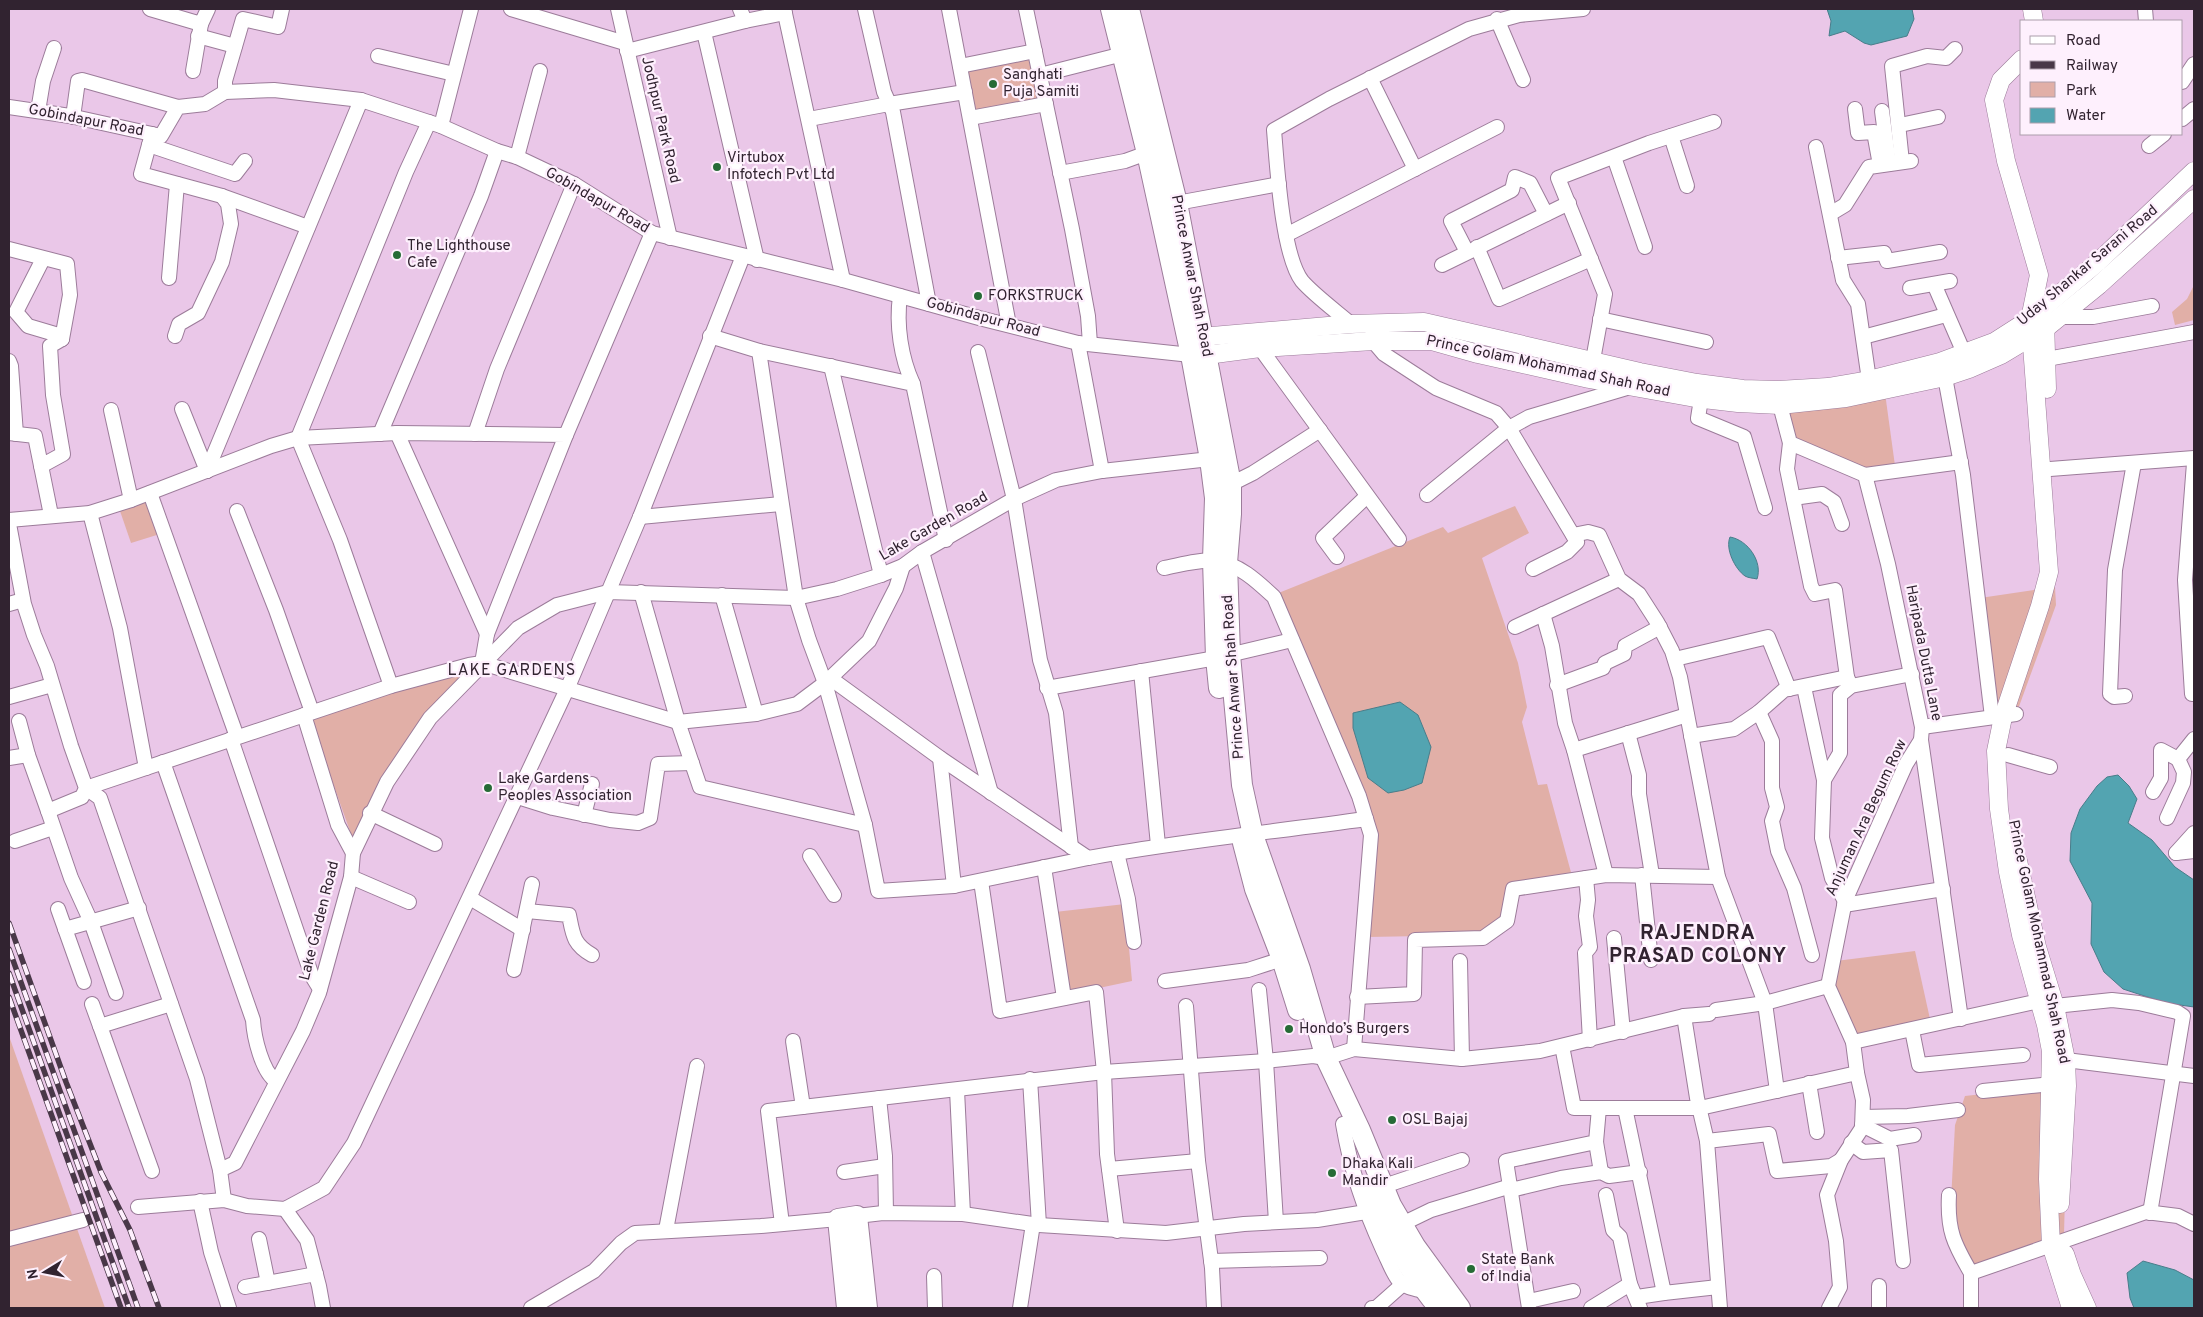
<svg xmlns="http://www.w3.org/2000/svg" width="2203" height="1317" font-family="Overpass,sans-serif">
<rect width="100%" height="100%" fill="#eac7e8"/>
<g fill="#e1afa7">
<path d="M1032,55L1041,101L976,113L966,68Z"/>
<path d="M2194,285V320L2175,325L2172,312L2187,299Z"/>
<path d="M1885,393L1896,473L1872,472L1793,441L1782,402Z"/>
<path d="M148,498L160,534L131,543L119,508Z"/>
<path d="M1515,506L1529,533L1482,558L1518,663L1527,707L1522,722L1538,785L1547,784L1572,876L1511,884L1504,918L1480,935L1367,937L1375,838L1276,594L1443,527L1448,533Z"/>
<path d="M2055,587L2056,605L2017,712L1994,714L1980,598Z"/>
<path d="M471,668L444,697L357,844L351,834L309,716Z"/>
<path d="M1125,904L1132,981L1066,995L1055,912Z"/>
<path d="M1915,951L1930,1019L1854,1037L1831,985L1836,961Z"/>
<path d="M9,1036L105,1308H9Z"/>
<path d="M2055,1086L2066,1156L2064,1235L1971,1269L1950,1219L1955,1125L1965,1096Z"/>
</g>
<g fill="#53a4b1" stroke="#497d8a">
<path d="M1827,9H1912L1914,19L1907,36L1871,45L1864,43L1845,31L1829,36L1831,21Z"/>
<path d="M1730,537C1748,540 1763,562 1757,579C1753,578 1748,578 1745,576C1735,569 1725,549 1730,537Z"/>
<path d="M1400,702L1418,715L1431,747L1422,783L1404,790L1388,793L1368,778L1353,728V713Z"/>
<path d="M2118,775L2129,786L2137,799L2128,823L2152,840L2175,867L2194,880V1007L2166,1003L2123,989L2104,972L2091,944L2092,903L2070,861L2071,833L2080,809L2097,786L2107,777Z"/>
<path d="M2143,1261L2175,1270L2194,1280V1308H2134L2130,1298L2127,1273Z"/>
</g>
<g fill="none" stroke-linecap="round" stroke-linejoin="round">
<defs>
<g id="minor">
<path d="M150,9L201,24L208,9"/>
<path d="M511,9L625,43"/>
<path d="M618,9L670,238"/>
<path d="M784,9L843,280"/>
<path d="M865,9L884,92L893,112L929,304"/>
<path d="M949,9L1009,325"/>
<path d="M1026,9L1072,229L1088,316L1090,344"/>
<path d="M2145,9L2146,21"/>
<path d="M1497,19L1523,80"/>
<path d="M745,21L785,13"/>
<path d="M704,32L757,260"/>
<path d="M198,36L235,46"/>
<path d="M627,51L745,21L740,9"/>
<path d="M378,56L454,74"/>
<path d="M960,66L1035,51"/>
<path d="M193,71L201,24"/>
<path d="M1040,75L1123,54"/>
<path d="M1370,78L1415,169"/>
<path d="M2182,82L2194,64"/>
<path d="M225,92V81L243,19L278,27L282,9"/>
<path d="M9,107L70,116L161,136L178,107L205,104L225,92L274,90L361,100L441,126L497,151L517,157L574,184L652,233L843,280L979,318L1078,343L1191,355"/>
<path d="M1855,109L1858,133L1874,132L1880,165"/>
<path d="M38,111L43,81L54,48"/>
<path d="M1882,111L1889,164"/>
<path d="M73,117L78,81L82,80L178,107"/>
<path d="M970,118L1046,104"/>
<path d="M809,119L889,104L965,92"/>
<path d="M2182,119L2194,109"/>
<path d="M1900,125L1938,117"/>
<path d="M441,126L471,9"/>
<path d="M152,134L141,174L222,196L308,227"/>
<path d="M1671,136L1687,186"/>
<path d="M149,145L235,174L245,161"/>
<path d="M2149,146L2164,134"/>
<path d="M1816,147L1843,280L1858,304L1869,380"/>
<path d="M517,157L540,71"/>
<path d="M1614,157L1645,247"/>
<path d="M1902,162L1892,66L1927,56L1946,58L1955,49"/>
<path d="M1060,173L1125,161L1147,153"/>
<path d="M1177,203L1279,184"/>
<path d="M1830,214L1845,205L1869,167L1911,161"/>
<path d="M1286,235L1497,127"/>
<path d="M1477,247L1499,299L1591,259"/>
<path d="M9,249L67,264L70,295L62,339"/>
<path d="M1467,252L1451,221L1512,190L1515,177L1530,183L1546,214"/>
<path d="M1838,258L1884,253L1887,261L1940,252"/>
<path d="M43,259L16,312L28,326L55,334L62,339"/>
<path d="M1442,265L1569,203"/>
<path d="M169,278L177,184"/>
<path d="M1934,284L1964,353"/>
<path d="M1910,288L1950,281"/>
<path d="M900,296C896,325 901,358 913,384"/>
<path d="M2058,317H2093L2152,306"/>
<path d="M1600,319L1706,342"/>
<path d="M1351,324C1337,312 1313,294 1302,281C1282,255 1277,165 1274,130L1329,99L1469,29L1519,15L1583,9"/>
<path d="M1372,335L1373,341L1384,354L1436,388L1496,413L1509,428L1577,542L1567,552L1533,569"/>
<path d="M175,336L179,324L198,313L222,262L231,224L228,204L222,196"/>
<path d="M710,336L759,351L796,598L809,640L825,683L865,825L878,891L954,886L1088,858"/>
<path d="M1863,337L1946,315"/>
<path d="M1078,343L1102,471"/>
<path d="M1260,348L1399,539"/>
<path d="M759,351L913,384L946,540"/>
<path d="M978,352L1014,499L1040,660L1056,713L1071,847"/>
<path d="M2047,359L2194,332"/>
<path d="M9,361L11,366L16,434"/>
<path d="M831,366L881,575"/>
<path d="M1591,371L1605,294L1558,178L1649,143L1714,122"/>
<path d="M1945,377L1963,475L1992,717"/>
<path d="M1701,399L1698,418L1744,437L1765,508"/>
<path d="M1780,405L1790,443L1865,475L1888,564L1922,727L1921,740L1961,1019"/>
<path d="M182,409L207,471"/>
<path d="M111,410L131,500"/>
<path d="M9,433L35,436L51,515"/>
<path d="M397,433L487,634"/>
<path d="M380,434L481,196L497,151"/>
<path d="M475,434L497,369L574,184"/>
<path d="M566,435L652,233"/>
<path d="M1790,443L1787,469L1811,586L1815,594L1835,590L1847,677L1851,686"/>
<path d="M41,466L63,454L53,395L50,346L62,339"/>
<path d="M2050,469L2194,458"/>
<path d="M207,471L361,100"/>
<path d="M1865,475L1961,462"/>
<path d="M1231,484L1253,473L1320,430"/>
<path d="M150,493L237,737"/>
<path d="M1427,495L1509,428L1529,417L1630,387"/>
<path d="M1793,498L1822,494L1834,502L1842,524"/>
<path d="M237,511L276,610L312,712"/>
<path d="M90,513L120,628L146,768"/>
<path d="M640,517L781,504"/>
<path d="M9,520L90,513L131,500L271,446L298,438L397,433L566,435L487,634L482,663"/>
<path d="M9,524L24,604L34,635L47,666L71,746L86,788L82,797L48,811L28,755"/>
<path d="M1573,535L1588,532L1599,535L1619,579L1639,594L1657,622L1672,651L1680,677L1718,877L1765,1003L1777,1091"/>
<path d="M922,552L991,793"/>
<path d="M1337,557L1323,538L1367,496"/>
<path d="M1164,568C1180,565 1199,559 1215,561C1238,563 1258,582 1274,597L1359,796L1371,835L1354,1049"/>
<path d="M641,592L678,722L700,787L865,825"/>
<path d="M722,595L756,714"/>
<path d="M9,604L23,600"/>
<path d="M1543,614L1552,646L1565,723L1574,750L1606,875"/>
<path d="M1515,627L1619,579"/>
<path d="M1675,659L1768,637L1789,689"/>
<path d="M1141,671L1158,845"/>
<path d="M830,678L940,758L1088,858C1180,841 1273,832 1366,819"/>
<path d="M1557,685L1603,668L1605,663L1624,654L1625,646L1660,627"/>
<path d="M391,686L340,540L298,438L406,172L429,122"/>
<path d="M1804,687L1824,780L1822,838L1832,878L1845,901"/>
<path d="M1047,688L1216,658L1292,640"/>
<path d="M2192,694L2185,580L2194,463"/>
<path d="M2125,696L2114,697L2110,694L2115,570L2134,463"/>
<path d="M9,697L52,685"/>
<path d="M1759,712L1772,741V788L1777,807L1772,821L1778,851L1794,888L1812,955"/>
<path d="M304,715L338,825L353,853"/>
<path d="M1922,727L2016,714"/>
<path d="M1628,733L1639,775V794L1652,875"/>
<path d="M1691,736L1734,729L1759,712L1784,690L1847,677"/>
<path d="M231,739L312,976L320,989"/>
<path d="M1574,750L1687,715"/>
<path d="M2008,755L2050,767"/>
<path d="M9,758L28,755L19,721"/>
<path d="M940,758L954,886"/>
<path d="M163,762L253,1020C254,1037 262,1072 276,1081"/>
<path d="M1824,780L1840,753V695L1851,686L1912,674"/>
<path d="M86,788L391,686L469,665L482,663L678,722L756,714L797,704L825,683L869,641L896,588L903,566"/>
<path d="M86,788L100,798L197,1079L220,1170"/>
<path d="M2153,792L2161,778V750L2178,759"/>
<path d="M518,797L553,808L610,820L638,823L650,818L658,764L692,763"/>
<path d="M48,811L71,878L91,922L116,993"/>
<path d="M370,813L435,844"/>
<path d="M584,815L592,784"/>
<path d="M2167,818L2183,783L2184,772L2178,759L2194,739"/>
<path d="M15,841L53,828"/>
<path d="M1117,853L1128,899L1134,942"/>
<path d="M2176,853L2194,833"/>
<path d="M2176,853L2194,851"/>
<path d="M810,856L834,895"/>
<path d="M1044,867L1064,998"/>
<path d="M1642,875L1651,960"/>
<path d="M351,877L409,902"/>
<path d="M1586,878L1588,900L1586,916L1590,947L1585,953L1590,1040"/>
<path d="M981,881L1000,1011L1096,992L1104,1072L1107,1154L1117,1231"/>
<path d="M470,898L523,930"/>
<path d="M1844,905L1943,889"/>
<path d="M58,909L84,982"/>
<path d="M527,911L569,915C573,935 573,944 592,955"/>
<path d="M65,929L139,908"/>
<path d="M1614,938L1623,1032"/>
<path d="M1460,961L1462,1059"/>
<path d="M514,970L532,884"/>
<path d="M1165,981L1248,970L1282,959"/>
<path d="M1259,990L1266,1061L1276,1222"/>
<path d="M1357,997L1414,994L1415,940L1483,938L1507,921L1513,889L1606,875L1718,877"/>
<path d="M92,1004L100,1026"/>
<path d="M1186,1006L1198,1161L1212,1268L1214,1308"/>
<path d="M2055,1006L2112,1000L2139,1003L2177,1012L2183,1016L2150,1213"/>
<path d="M1716,1010L1765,1003L1828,986"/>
<path d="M1684,1016L1697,1098L1707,1141L1720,1308"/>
<path d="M1912,1030L1919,1065L2023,1055"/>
<path d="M793,1041L803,1107"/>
<path d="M1853,1042L2048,999"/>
<path d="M1562,1046L1574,1108H1700L1857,1073"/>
<path d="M2066,1060L2194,1076"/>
<path d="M1030,1079L1039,1225"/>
<path d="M1809,1083L1817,1132"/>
<path d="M957,1090L963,1214"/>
<path d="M1983,1091L2052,1084"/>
<path d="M879,1098L885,1156L886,1213"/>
<path d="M1625,1108L1664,1293L1718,1287"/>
<path d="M1863,1117L1908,1116L1958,1110"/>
<path d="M1343,1124C1351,1171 1363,1206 1383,1250C1388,1260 1392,1272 1399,1281C1406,1288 1415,1289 1424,1291"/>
<path d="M1862,1125L1890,1139L1914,1135"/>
<path d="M1707,1141L1769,1134L1777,1171L1831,1166L1841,1160"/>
<path d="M1596,1142L1601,1172"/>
<path d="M1851,1143L1863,1152L1891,1150L1903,1261"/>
<path d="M1109,1169L1198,1161"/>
<path d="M152,1171L100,1026L171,1004"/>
<path d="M844,1172L885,1166"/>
<path d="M1384,1186L1462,1160"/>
<path d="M1511,1190L1561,1178L1601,1172L1609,1176L1640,1172"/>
<path d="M1606,1195L1613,1230L1620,1237L1630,1284L1640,1308"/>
<path d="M1949,1195C1947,1230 1954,1244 1971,1273"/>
<path d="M224,1200L220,1170L235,1163L303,1031L319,993L351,877L353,853L387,782L430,718L518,628L557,605L608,592L796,598L837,589L881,575L903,566L922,552L1014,499L1056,480L1102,471L1210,459"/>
<path d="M200,1201L211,1252L229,1308"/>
<path d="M138,1207L224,1200L247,1206L285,1209L324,1188L354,1143L568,687L640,517L743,256"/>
<path d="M285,1209L307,1240L319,1286L323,1308"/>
<path d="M857,1216L883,1213L963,1214L1039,1225L1166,1233L1244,1224L1317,1220L1366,1212"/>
<path d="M782,1224L768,1111L1104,1072L1266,1061L1313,1056L1326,1058L1354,1049L1462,1059L1540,1051L1684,1016L1709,1014"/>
<path d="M1402,1224L1431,1210L1511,1186"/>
<path d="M666,1230L697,1066"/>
<path d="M9,1239L83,1220"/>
<path d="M259,1239L268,1283"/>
<path d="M1211,1261L1320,1258"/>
<path d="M934,1276L935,1308"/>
<path d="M245,1287L316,1274"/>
<path d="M1637,1297L1664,1293"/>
<path d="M1529,1301L1573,1291"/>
<path d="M531,1308L594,1271L621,1243L635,1233L761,1226L838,1219"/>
<path d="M1020,1308L1033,1224"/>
<path d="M1372,1308H1376L1403,1284"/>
<path d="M1529,1308L1506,1161L1596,1142L1599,1108"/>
<path d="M1591,1308L1630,1284"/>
<path d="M1829,1308L1840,1287L1836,1241L1827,1195L1841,1160L1862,1128L1863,1100L1857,1073L1853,1042L1828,986L1845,901L1906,764L1921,740"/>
<path d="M1879,1308V1286"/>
<path d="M1971,1308V1273L2146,1212L2178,1216L2194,1224"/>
</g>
<g id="tertiary">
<path d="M2032,9L2034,21"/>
<path d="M2022,59L2001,80L1994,100L2006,161L2039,275L2030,319L2049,572L2040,606L2003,717L1996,751L1999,809L2008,872L2021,935L2046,1025L2051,1051L2048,1179L2051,1245L2071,1308"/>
<path d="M2045,320L2047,389"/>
<path d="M1189,338L1351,324L1424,322L1640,372L1697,383L1743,389L1777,390L1828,387L1869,380L1940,362L1994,342L2030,319L2098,262L2194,171"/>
<path d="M1193,355H1207L1260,348L1373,341H1432L1478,354L1589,379L1695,398L1738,403L1780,405L1846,398L1945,377L1969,369L2001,355L2046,328L2099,285L2194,199"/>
<path d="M2018,861L2037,947L2055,1006L2066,1060L2067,1086L2060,1204"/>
<path d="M2065,1254L2072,1275L2087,1308"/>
</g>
<g id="secondary">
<path d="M1111,9L1147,153L1191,355L1210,459L1215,498L1213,560L1216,658L1219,688"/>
<path d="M1129,9L1177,203L1231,484V514L1227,563L1230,655L1242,785L1253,835L1300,969L1326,1058L1360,1130L1391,1205L1415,1246L1460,1308"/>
<path d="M1243,843L1255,889L1282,959L1298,1010"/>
<path d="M1372,1194C1389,1234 1411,1275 1439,1308"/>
<path d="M847,1308L838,1219L857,1216L867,1308"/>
</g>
</defs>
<use href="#minor" stroke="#9c7c9a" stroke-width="16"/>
<use href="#tertiary" stroke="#9c7c9a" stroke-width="19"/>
<use href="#secondary" stroke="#9c7c9a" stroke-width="22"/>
<use href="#minor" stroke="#fff" stroke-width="14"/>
<use href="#tertiary" stroke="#fff" stroke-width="18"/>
<use href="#secondary" stroke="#fff" stroke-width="20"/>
<defs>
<g id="rail">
<path d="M9,923L66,1082L101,1172L130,1230L159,1308"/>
<path d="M9,949L138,1308"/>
<path d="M9,973L129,1308"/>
<path d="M9,997L121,1308"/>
</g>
</defs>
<use href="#rail" stroke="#493848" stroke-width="5.5"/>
<use href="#rail" stroke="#fef0fd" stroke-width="4" stroke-dasharray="11" stroke-linecap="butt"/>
</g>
<g fill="#266b36" stroke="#fef0fd" stroke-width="2">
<circle cx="993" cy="84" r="5"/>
<circle cx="717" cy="167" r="5"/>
<circle cx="397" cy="255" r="5"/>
<circle cx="978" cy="296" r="5"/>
<circle cx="488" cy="788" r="5"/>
<circle cx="1289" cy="1029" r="5"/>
<circle cx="1392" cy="1120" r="5"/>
<circle cx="1332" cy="1173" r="5"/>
<circle cx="1471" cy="1269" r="5"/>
</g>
<g text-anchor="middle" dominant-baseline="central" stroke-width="4.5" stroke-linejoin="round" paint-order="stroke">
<g font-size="15" fill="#312330" stroke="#fef0fd" text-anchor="start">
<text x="1003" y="75">Sanghati<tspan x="1003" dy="17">Puja Samiti</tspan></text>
<text x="727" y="158">Virtubox<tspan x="727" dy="17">Infotech Pvt Ltd</tspan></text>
<text x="407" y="246">The Lighthouse<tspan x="407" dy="17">Cafe</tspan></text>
<text x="988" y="296">FORKSTRUCK</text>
<text x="498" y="779">Lake Gardens<tspan x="498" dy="17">Peoples Association</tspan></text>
<text x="1299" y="1029">Hondo’s Burgers</text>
<text x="1402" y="1120">OSL Bajaj</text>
<text x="1342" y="1164">Dhaka Kali<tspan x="1342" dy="17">Mandir</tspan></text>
<text x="1481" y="1260">State Bank<tspan x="1481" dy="17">of India</tspan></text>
</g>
<g font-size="15" fill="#312330" stroke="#fef0fd">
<text transform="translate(660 120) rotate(77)">Jodhpur Park Road</text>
<text transform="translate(86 121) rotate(11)">Gobindapur Road</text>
<text transform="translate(597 201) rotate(30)">Gobindapur Road</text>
<text transform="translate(2088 266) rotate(-40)">Uday Shankar Sarani Road</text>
<text transform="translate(1191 276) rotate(79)">Prince Anwar Shah Road</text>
<text transform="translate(983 318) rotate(15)">Gobindapur Road</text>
<text transform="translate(1548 367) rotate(12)">Prince Golam Mohammad Shah Road</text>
<text transform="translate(934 527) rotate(-30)">Lake Garden Road</text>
<text transform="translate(1923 653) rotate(79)">Haripada Dutta Lane</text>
<text transform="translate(1234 677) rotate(-94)">Prince Anwar Shah Road</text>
<text transform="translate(1867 818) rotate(-65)">Anjuman Ara Begum Row</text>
<text transform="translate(320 921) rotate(-76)">Lake Garden Road</text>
<text transform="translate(2038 942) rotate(78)">Prince Golam Mohammad Shah Road</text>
</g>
<g font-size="16" letter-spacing="1" fill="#312330" stroke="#fef0fd">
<text x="512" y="671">LAKE GARDENS</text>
</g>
<g font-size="20" font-weight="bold" letter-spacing="1" fill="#312330" stroke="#fef0fd">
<text x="1698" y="934">RAJENDRA<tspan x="1698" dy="23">PRASAD COLONY</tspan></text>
</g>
</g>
<rect width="2203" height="1317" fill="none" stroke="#312330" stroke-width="20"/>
<rect x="2020" y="20" width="162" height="115" fill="#fef0fd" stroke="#ac9eab"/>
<rect x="2030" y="36" width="25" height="8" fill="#ffffff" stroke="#ac9eab"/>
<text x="2066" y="45" font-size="15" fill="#312330">Road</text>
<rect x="2030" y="61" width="25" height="8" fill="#493848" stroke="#ac9eab"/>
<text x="2066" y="70" font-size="15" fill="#312330">Railway</text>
<rect x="2030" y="82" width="25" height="15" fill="#e1afa7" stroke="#ac9eab"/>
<text x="2066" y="95" font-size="15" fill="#312330">Park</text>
<rect x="2030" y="108" width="25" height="15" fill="#53a4b1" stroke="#ac9eab"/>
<text x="2066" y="120" font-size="15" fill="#312330">Water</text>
<g transform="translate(45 1272) rotate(260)" stroke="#fef0fd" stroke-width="4" paint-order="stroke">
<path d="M0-4L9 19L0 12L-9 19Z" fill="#312330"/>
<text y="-8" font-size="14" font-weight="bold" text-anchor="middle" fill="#312330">N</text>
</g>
</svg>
